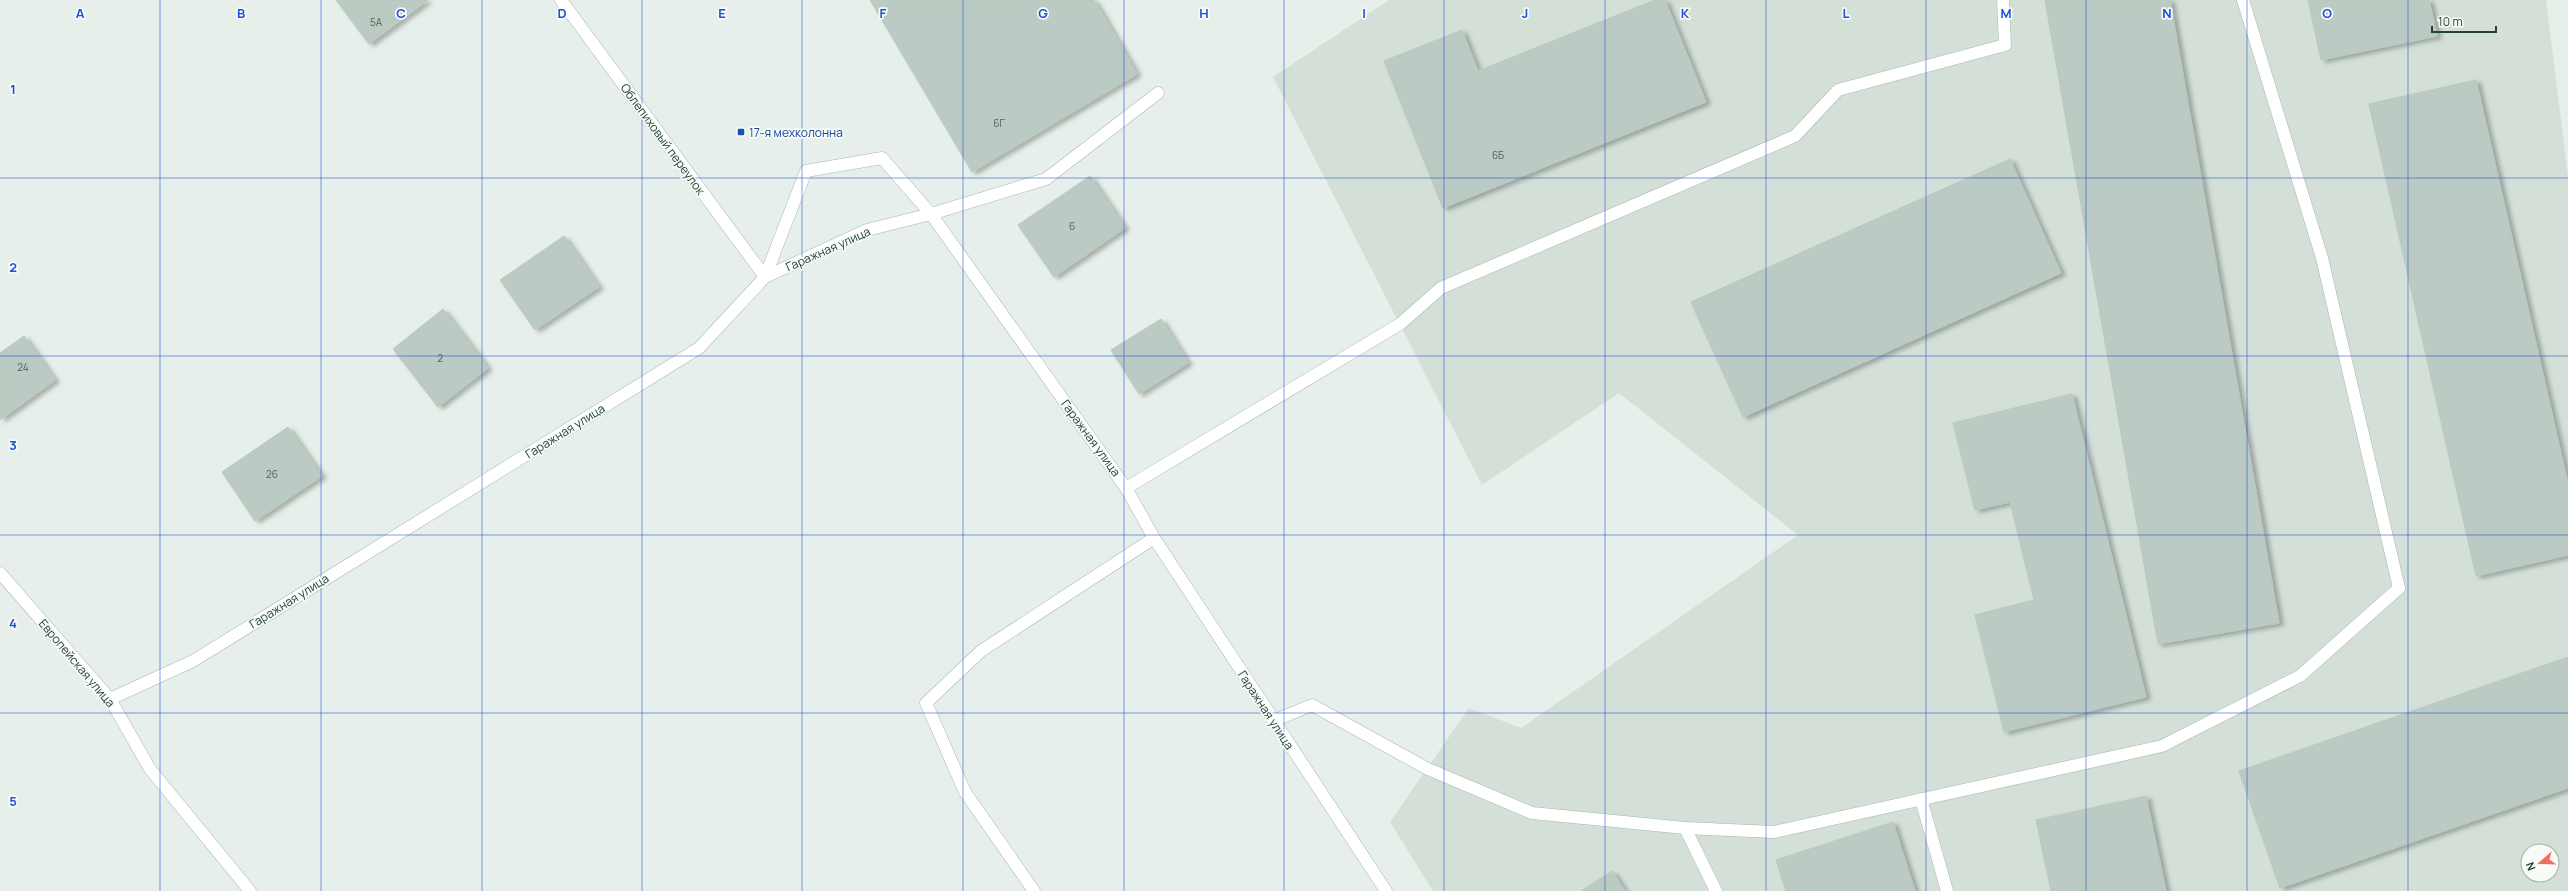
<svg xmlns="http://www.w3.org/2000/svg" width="2568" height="891" font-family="Manrope,sans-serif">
<defs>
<filter id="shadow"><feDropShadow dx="4.5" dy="2.5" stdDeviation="2" flood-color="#0004"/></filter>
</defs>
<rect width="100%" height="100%" fill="#e6efe9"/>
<path fill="#d4dfd8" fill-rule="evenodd" d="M1389,0H2546L2568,176V891H1433L1390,822L1469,708L1521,728L1798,535L1619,393L1482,485L1273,77ZM2528,851H2552V875H2528Z"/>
<g fill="#bbcac2" stroke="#b8c9bf" filter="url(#shadow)">
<path d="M336,0H428L369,44Z"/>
<path d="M870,0H1094L1137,74L972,172Z"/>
<path d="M1655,0H1665L1706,102L1443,208L1384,61L1462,30L1478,71Z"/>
<path d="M2045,0H2170L2279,623L2158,644Z"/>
<path d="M2308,0H2429L2437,36L2321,60Z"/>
<path d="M2476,80L2568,484V555L2476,576L2369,104Z"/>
<path d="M2010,159L2061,273L1743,417L1691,302Z"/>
<path d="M1090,176L1125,228L1054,277L1018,225Z"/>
<path d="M564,236L599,287L535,330L500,280Z"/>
<path d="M443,309L488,368L438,407L393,349Z"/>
<path d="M1161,319L1188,363L1139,394L1111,350Z"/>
<path d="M24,336L55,380L0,420V353Z"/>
<path d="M2072,394L2146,697L2004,732L1975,615L2034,600L2010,502L1975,510L1953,423Z"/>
<path d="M288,427L322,476L255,521L222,472Z"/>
<path d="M2568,657V788L2280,888L2239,771Z"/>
<path d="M2146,796L2166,891H2051L2036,820Z"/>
<path d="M1893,822L1915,891H1786L1776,860Z"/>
<path d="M1612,871L1625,891H1581Z"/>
</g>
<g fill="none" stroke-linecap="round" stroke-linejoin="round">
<defs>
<g id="minor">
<path d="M561,0L765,277"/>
<path d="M765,277L806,171L882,158L931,214L1126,488L1154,538L1386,891"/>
<path d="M1126,488L1400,324L1441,288L1795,136L1838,90L2005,45L2003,0"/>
<path d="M0,573L110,699L150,769L250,891"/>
<path d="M110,699L193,661L699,348L765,277L867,230L931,214L1046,179L1158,93"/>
<path d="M1273,721L1312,705L1428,769L1532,813L1685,828L1774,832L2162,746L2300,676L2399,588L2322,258L2243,0"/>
<path d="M1921,799L1947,891"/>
<path d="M1685,828L1716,891"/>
<path d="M1034,891L965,792L926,703L981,651L1154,538"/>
</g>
</defs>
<use href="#minor" stroke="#a8b8af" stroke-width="13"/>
<use href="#minor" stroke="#fff" stroke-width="12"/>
</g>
<path fill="none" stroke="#1d4ed8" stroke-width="1" stroke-opacity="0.55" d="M160,0V891M321,0V891M482,0V891M642,0V891M802,0V891M963,0V891M1124,0V891M1284,0V891M1444,0V891M1605,0V891M1766,0V891M1926,0V891M2086,0V891M2247,0V891M2408,0V891M0,178H2568M0,356H2568M0,535H2568M0,713H2568"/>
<rect fill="#1a4fb4" stroke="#f7fbf8" stroke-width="1.5" x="737" y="128" width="8" height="8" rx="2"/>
<g text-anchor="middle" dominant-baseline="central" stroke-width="3.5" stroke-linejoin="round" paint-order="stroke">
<g font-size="10" fill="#4a6458">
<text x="376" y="22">5А</text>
<text x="999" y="123">6Г</text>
<text x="1498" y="155">6Б</text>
<text x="1072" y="226">6</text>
<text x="440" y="358">2</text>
<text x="23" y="367">24</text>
<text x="272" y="474">26</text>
</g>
<g font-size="12" fill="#164399" stroke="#f7fbf8" text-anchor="start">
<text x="749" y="132">17-я мехколонна</text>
</g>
<g font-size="12" fill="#244235" stroke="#f7fbf8">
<text transform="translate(663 139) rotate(54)">Облепиховый переулок</text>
<text transform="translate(828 249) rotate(-24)">Гаражная улица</text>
<text transform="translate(565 431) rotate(-32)">Гаражная улица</text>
<text transform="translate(1091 438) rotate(54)">Гаражная улица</text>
<text transform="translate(289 601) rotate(-32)">Гаражная улица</text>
<text transform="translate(77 663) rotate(50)">Европейская улица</text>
<text transform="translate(1266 710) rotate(57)">Гаражная улица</text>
</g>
</g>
<g font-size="13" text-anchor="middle" font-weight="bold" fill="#1d4ed8" stroke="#f7fbf8" stroke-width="3.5" stroke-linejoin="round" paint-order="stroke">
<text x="80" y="18">A</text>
<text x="241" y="18">B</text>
<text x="401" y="18">C</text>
<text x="562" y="18">D</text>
<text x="722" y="18">E</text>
<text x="883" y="18">F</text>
<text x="1043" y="18">G</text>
<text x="1204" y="18">H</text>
<text x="1364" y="18">I</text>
<text x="1525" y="18">J</text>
<text x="1685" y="18">K</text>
<text x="1846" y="18">L</text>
<text x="2006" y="18">M</text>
<text x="2167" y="18">N</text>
<text x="2327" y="18">O</text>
<text x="13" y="94">1</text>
<text x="13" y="272">2</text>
<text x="13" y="450">3</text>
<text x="13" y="628">4</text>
<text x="13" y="806">5</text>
</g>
<g transform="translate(2540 863) rotate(250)"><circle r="19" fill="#f7fbf8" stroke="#a3b1aa"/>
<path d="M0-3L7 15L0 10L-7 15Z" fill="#f46e5f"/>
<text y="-6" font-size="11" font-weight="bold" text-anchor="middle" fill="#244235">N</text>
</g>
<path d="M2432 26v6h64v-6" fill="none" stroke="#244235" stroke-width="2"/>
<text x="2438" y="26" font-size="12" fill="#244235" stroke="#f7fbf8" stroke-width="3" paint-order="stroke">10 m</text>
</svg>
